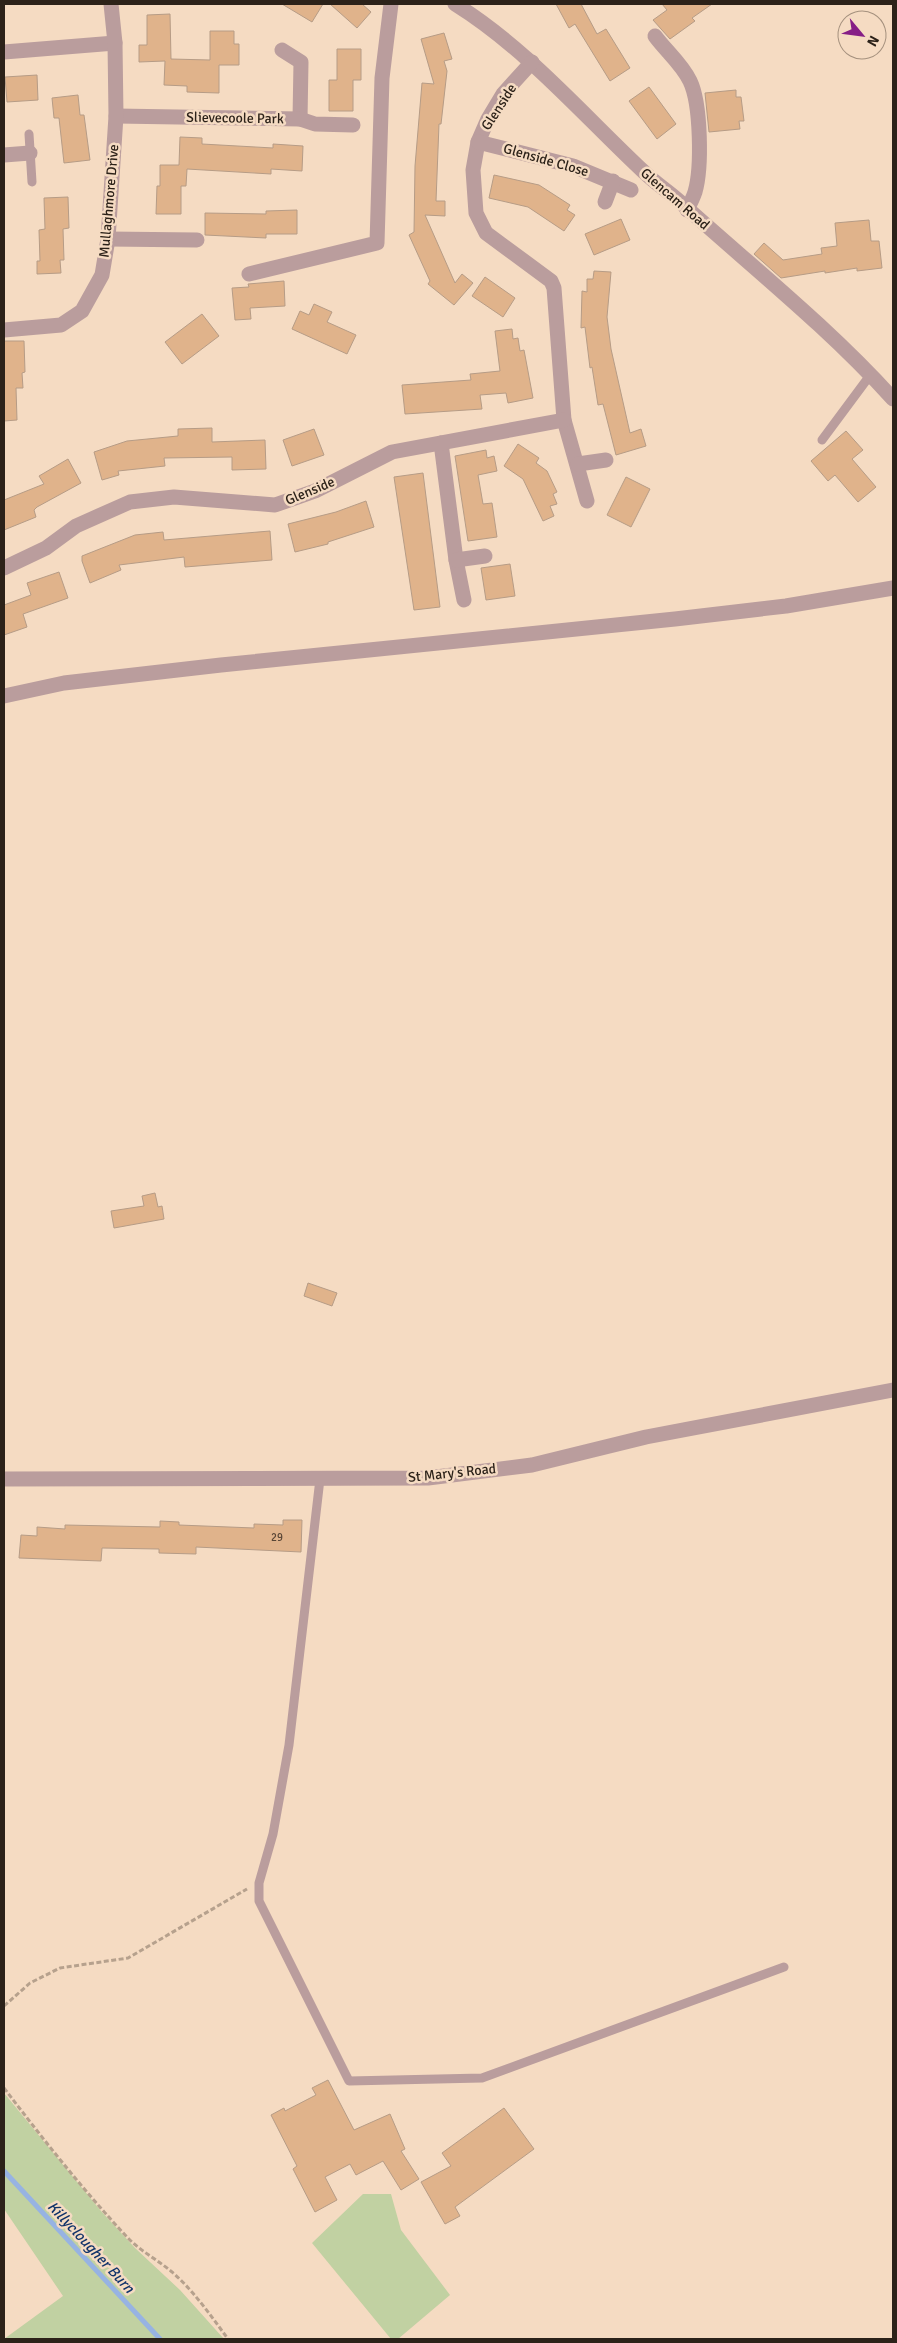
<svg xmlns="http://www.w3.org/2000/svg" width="897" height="2343" font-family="Signika,sans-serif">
<rect width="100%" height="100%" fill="#f5dbc2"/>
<g fill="#c1d1a2">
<path d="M4,2093L101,2211L135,2248L180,2290L224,2339H4L63,2296L4,2209Z"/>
<path d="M363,2194H391L401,2230L450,2295L398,2339H391L312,2243Z"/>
</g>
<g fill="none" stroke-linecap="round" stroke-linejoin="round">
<path stroke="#97b3e2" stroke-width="5" d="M4,2171L160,2339"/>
</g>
<g fill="#e0b38b" stroke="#b69c86">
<path d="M282,4H323L312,22Z"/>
<path d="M330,4H362L371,12L357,28Z"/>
<path d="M556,4H581L597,34L606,29L630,68L610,81L575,24L569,28Z"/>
<path d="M662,4H712L692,18L695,21L670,39L653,20L667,10Z"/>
<path d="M170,14L171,59L210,60V31H234V44H239V65H219V93L187,92V86L164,85L165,61L139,62V45H147V15Z"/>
<path d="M444,33L452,59L444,61L447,71L441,124H439L436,201H445V216L425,215L455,283L462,274L473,283L454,305L428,284L430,281L409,235L414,232L415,166L422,83L434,84L421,39Z"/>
<path d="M337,49H361V80H353V111H329V80H337Z"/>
<path d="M37,75L38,100L7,102L5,77Z"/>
<path d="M649,87L676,124L657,139L629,101Z"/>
<path d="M736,90V97H741L744,121H739L740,129L709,132L705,93Z"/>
<path d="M78,95L80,115H84L90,160L64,163L59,118H54L52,98Z"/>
<path d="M180,137L202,138V144L273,148V144L303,146L302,171L271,169V174L187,169L186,186H181V214H156L157,186H160V165H179Z"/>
<path d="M494,175L539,185L570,205L567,210L575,215L564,231L528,207L489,198Z"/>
<path d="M68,197L69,228L63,229L64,260H60L61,273L37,274V261H40L39,230L45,229L44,198Z"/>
<path d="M297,210V234H266V238L205,235V213L266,214V211Z"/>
<path d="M621,219L630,240L594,255L585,234Z"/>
<path d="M869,220L871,241H879L882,268L857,271V268L825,273V271L781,278L754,254L764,243L783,260L822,254L821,248L837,246L835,223Z"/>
<path d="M594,271L611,272L607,317L611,349L630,433L641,429L646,446L616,455L603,404L598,405L592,367L590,368L585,327L581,328L582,291L587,292V279H593Z"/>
<path d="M485,277L515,298L503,317L472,296Z"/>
<path d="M284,281L285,306L250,308L251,319L235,320L232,288L249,287L248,284Z"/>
<path d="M314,304L332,312L327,322L356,335L347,354L292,329L300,311L309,315Z"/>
<path d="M202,314L219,336L182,364L165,342Z"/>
<path d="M512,329L513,339L518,338L520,351L524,350L533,398L508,403L506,393L480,395L482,409L405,414L402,385L471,380L470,374L500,371L495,331Z"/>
<path d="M4,341H24L25,372L22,373L23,388H16L17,420L4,421Z"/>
<path d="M212,428V442L265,440L266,469L232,470V457L164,458L165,466L118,471L119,475L102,480L94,452L127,441L178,436V429Z"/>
<path d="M314,429L324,455L292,466L283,440Z"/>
<path d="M846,431L863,450L852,459L876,487L858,502L835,475L828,481L811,461Z"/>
<path d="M518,444L539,458L536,463L547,471L557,492L553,494L557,504L550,506L554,516L543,521L523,479L504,466Z"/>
<path d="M486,450L487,458L494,456L497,471L478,475L483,504L492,503L497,537L468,541L455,456Z"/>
<path d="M68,459L81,483L37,507L34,510L36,517L4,530V500L44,484L39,476Z"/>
<path d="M423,473L440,607L414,610L394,477Z"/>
<path d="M626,477L650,489L631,527L607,515Z"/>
<path d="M366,501L374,527L328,542V544L295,552L288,524L336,512Z"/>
<path d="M270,531L272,560L185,567L184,557L119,565L121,570L90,583L82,561V556L135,535L163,532L164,540Z"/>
<path d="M510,564L515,596L486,600L481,568Z"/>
<path d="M59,572L68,598L23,614L27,627L4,635V605L31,595L27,583Z"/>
<path d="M155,1193L158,1207L162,1206L164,1219L114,1228L111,1211L144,1206L142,1196Z"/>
<path d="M308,1283L337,1293L332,1306L304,1296Z"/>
<path d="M283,1520H302L301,1552L196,1547V1554L159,1553V1549L102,1548L101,1561L19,1558L21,1535L37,1536V1527L65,1529V1525L160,1527V1521L179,1522V1525L254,1528V1524L283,1525Z"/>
<path d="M328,2080L354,2130L390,2114L405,2149L401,2151L419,2179L401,2190L383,2161L356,2175L350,2164L325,2177L337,2200L315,2212L293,2169L297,2166L271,2115L284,2108L285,2111L316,2095L312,2088Z"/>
<path d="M504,2108L534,2149L455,2207L460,2216L445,2224L421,2182L451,2166L442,2153Z"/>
</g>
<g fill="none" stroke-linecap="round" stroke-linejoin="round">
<g stroke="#b6a18d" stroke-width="3" stroke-dasharray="5 2.5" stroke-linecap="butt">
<path d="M4,2006L30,1983L60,1968L128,1958L247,1889"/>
<path d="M4,2088C43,2139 83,2190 127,2237C140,2251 158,2260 172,2272C194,2291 211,2316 228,2339"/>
</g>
<g stroke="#ba9d9d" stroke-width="9">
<path d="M29,134L32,182"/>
<path d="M822,440L871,374"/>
<path d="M320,1479L289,1745L273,1834L259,1883V1901L349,2081L482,2078L784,1967"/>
</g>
<g stroke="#ba9d9d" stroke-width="15">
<path d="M455,4C527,49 582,114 644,172C655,183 668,191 679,201C751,266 828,327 893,399"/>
<path d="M655,36C666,51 682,64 690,81C701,104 702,168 695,192C693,198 690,204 687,210"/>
<path d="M282,50L301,62L300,119"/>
<path d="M4,52L115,43"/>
<path d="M532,62L503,94L488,119L478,142L473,170L476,213L486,233L551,281L554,288L564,420L587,501"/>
<path d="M116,116L300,119L315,124L353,125"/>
<path d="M478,142L573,166L631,190"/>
<path d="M4,155L30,153"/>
<path d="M605,202L613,181"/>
<path d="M108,239L197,240"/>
<path d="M249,274L377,243L382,78L391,4"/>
<path d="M4,330L61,325L82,311L102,275L108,239L116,116L115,43L111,4"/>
<path d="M441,443L456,560L464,600"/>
<path d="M578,464L606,460"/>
<path d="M456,560L485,556"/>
<path d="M4,568L46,548L76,526L130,502L174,497L275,505L315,491L392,452L564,420"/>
<path d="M4,696L64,683L221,665L675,619L786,606L893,588"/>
<path d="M4,1479L428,1478L532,1465L646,1437L893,1390"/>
</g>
</g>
<g text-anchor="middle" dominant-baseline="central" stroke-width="5" stroke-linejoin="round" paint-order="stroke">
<g font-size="11" fill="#594636">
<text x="277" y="1537">29</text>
</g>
<g font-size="14" fill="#2c2219" stroke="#f5dbc2">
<text transform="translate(499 107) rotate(-57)">Glenside</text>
<text transform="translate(235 118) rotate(1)">Slievecoole Park</text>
<text transform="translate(546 160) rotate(16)">Glenside Close</text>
<text transform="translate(675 199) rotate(41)">Glencam Road</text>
<text transform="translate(109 201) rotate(-85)">Mullaghmore Drive</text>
<text transform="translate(310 491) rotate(-23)">Glenside</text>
<text transform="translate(452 1473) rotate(-6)">St Mary's Road</text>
</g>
<g font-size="15" font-style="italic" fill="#11336a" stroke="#f5dbc2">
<text transform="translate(91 2247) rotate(47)">Killyclougher Burn</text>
</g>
</g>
<rect width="897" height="2343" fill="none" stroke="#2c2219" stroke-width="10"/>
<g transform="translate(862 35) rotate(119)"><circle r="24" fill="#f5dbc2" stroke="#a5917e"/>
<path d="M0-4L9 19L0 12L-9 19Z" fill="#861e86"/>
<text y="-8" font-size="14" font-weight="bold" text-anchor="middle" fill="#2c2219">N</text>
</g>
</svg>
